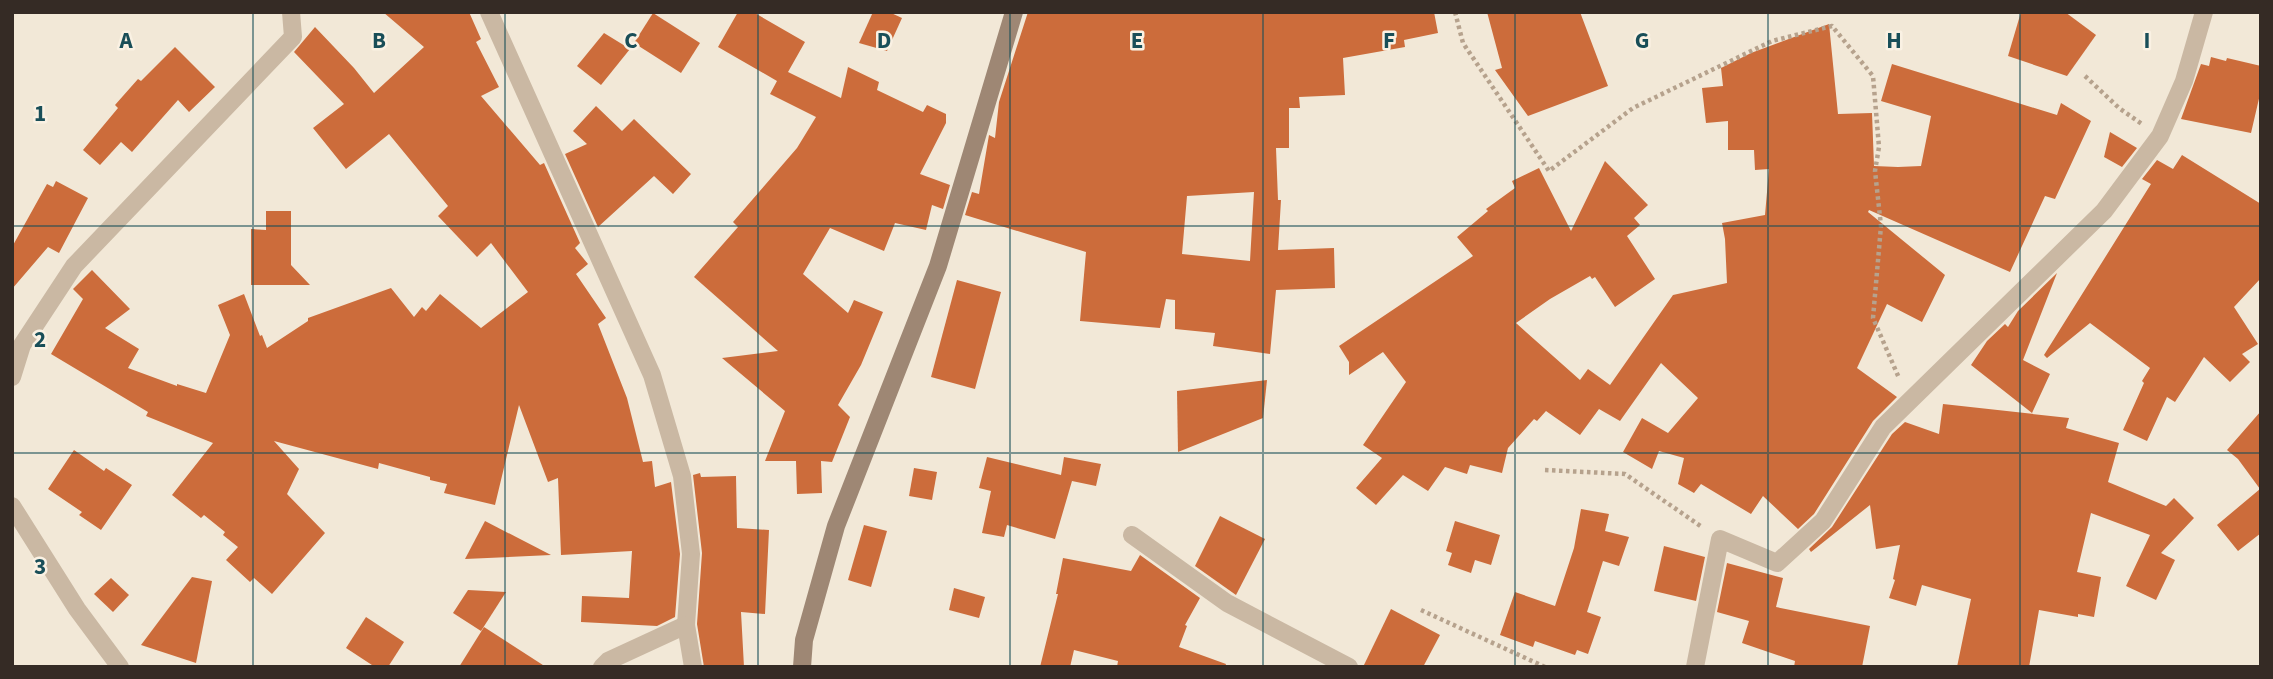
<svg xmlns="http://www.w3.org/2000/svg" width="2273" height="679" font-family="'Source Sans 3',sans-serif">
<rect width="100%" height="100%" fill="#f2e8d7"/>
<g fill="#cc6c3b" fill-rule="evenodd">
<path d="M383,12H469L481,39L476,42L499,87L481,96L540,165L544,163L580,243L575,248L588,264L576,274L606,318L598,324L627,398L643,462L652,461L655,487L671,482L680,554L675,617L657,626L581,622L582,596L629,598L632,551L561,555L558,478L548,482L519,405L495,505L444,493L447,484L430,480V477L379,463L378,469L274,441L299,469L287,494L325,533L272,594L254,578L250,582L226,560L238,547L223,535L225,532L204,515L201,518L172,495L213,443L146,416L148,412L51,354L83,299L73,289L92,270L130,309L105,328L139,349L128,368L177,386V384L206,393L230,335L218,305L244,294L260,336L262,335L267,348L308,321V318L391,288L414,317L422,307L426,311L440,294L481,328L528,292L491,243L477,257L438,216L448,206L389,134L346,169L313,128L344,104L294,52L315,27L354,68L374,93L424,47Z"/>
<path d="M738,12H753L805,42L788,72L841,98L848,67L879,82L877,90L923,112L927,105L946,114V123L920,174L950,185L943,209L932,205L926,230L895,223L884,251L830,228L803,274L848,313L854,300L883,312L861,365L838,405L850,417L832,462L821,461L822,493L797,494L796,461H765L785,411L722,358L778,351L694,277L738,227L733,222L797,148L816,117L770,94L777,81L718,47Z"/>
<path d="M873,12H889L902,18L887,51L859,43Z"/>
<path d="M1028,12H1434L1438,33L1404,40L1405,47L1343,58L1345,95L1299,97L1300,108H1289V148H1276L1278,200H1281L1278,250L1334,248L1335,288L1276,290L1270,354L1213,346L1215,333L1175,329V300L1166,299L1160,328L1080,321L1086,252L965,215L972,192L979,194L989,135L995,138L999,102ZM1254,192L1250,261L1182,254L1187,196Z"/>
<path d="M1487,12H1580L1608,86L1528,116L1495,70L1502,68Z"/>
<path d="M2021,12H2065L2096,35L2067,76L2008,56Z"/>
<path d="M653,13L700,43L681,73L634,43Z"/>
<path d="M1829,24L1838,114L1872,113L1874,166L1898,167L1921,166L1931,116L1881,101L1892,64L2057,115L2061,103L2091,121L2055,199L2045,196L2010,272L1869,210L1868,212L1945,275L1922,322L1887,304L1857,368L1897,397L1873,421L1814,514L1798,529L1763,496L1751,514L1701,484L1694,493L1678,484L1684,458L1659,451L1652,469L1623,452L1642,418L1668,433L1698,398L1661,363L1620,421L1599,409L1580,435L1546,411L1537,421L1534,419L1508,448L1502,473L1470,465L1467,474L1445,467L1428,491L1403,475L1376,505L1356,488L1382,458L1363,445L1406,382L1383,352L1349,375V362L1339,346L1473,256L1457,237L1488,211L1486,209L1515,188L1512,181L1539,168L1571,231L1605,161L1648,205L1634,218L1640,225L1627,236L1655,279L1615,307L1595,277L1592,279L1590,276L1550,299L1516,323L1580,380L1588,369L1610,385L1673,295L1727,283L1725,239L1722,223L1765,215L1769,169L1755,170L1754,150H1728V121L1706,123L1702,88L1723,86L1721,68L1751,53Z"/>
<path d="M604,33L630,49L601,85L577,66Z"/>
<path d="M175,47L215,87L189,112L178,100L132,152L121,142L100,165L83,150L118,108L115,105L138,79L141,81Z"/>
<path d="M2211,57L2226,61L2227,58L2261,66V90L2251,133L2181,119L2201,64L2209,66Z"/>
<path d="M596,106L622,131L634,119L691,174L673,194L654,176L598,227L565,154L587,144L573,131Z"/>
<path d="M2110,132L2137,148L2122,167L2104,157Z"/>
<path d="M2182,155L2261,204V278L2234,307L2258,344L2242,354L2250,362L2230,382L2204,357L2175,402L2167,397L2147,441L2123,430L2144,383L2142,381L2150,368L2090,323L2047,358L2044,355L2151,184L2142,179L2157,160L2173,169Z"/>
<path d="M56,181L88,198L59,253L48,247L12,289V247L47,184L53,187Z"/>
<path d="M266,211H291V265L310,285H251V229L266,230Z"/>
<path d="M2057,273L2023,360L2050,374L2032,413L1971,365L1987,341L2005,324L2008,327L2018,311Z"/>
<path d="M957,280L1001,292L975,389L931,377Z"/>
<path d="M1267,380L1263,418L1178,452L1177,391Z"/>
<path d="M1943,404L2069,418L2066,428L2119,443L2108,482L2166,506L2174,498L2194,518L2161,553L2175,560L2156,600L2126,586L2150,535L2091,513L2077,572L2101,577L2094,617L2078,614V617L2039,610L2029,667H1957L1971,599L1922,585L1916,606L1889,598L1895,580L1893,579L1900,545L1876,549L1870,505L1811,552L1809,549L1832,527L1892,434L1905,422L1939,434Z"/>
<path d="M2261,411V533L2238,551L2217,525L2260,489L2238,459L2227,450Z"/>
<path d="M74,450L104,471L106,468L132,485L101,530L79,515L82,512L48,489Z"/>
<path d="M987,457L1061,475L1064,457L1101,464L1096,486L1072,481L1055,539L1007,525L1004,537L982,533L991,491L979,488Z"/>
<path d="M914,468L937,472L932,500L909,496Z"/>
<path d="M700,473L701,477L736,476L737,528L769,530L765,614L741,612L744,667H704L697,624L702,553L693,475Z"/>
<path d="M1581,509L1609,514L1605,531L1629,537L1619,566L1603,561L1587,612L1601,617L1588,654L1577,650L1575,655L1535,641L1533,647L1500,635L1515,592L1555,606L1574,548Z"/>
<path d="M1220,516L1265,539L1236,595L1195,566Z"/>
<path d="M485,521L551,555L465,559Z"/>
<path d="M1455,521L1500,535L1491,565L1475,560L1471,573L1448,565L1452,553L1446,551Z"/>
<path d="M864,525L887,531L871,587L848,580Z"/>
<path d="M1664,546L1705,557L1696,601L1654,591Z"/>
<path d="M1140,555L1200,598L1185,625L1187,626L1179,647L1226,664L1225,667H1117L1118,661L1074,650L1070,667H1040L1058,594H1056L1063,558L1131,571Z"/>
<path d="M1727,563L1783,578L1776,607L1870,626L1862,667H1794L1795,661L1742,643L1749,621L1717,612Z"/>
<path d="M192,577L212,581L196,663L141,645Z"/>
<path d="M111,578L129,595L113,612L94,594Z"/>
<path d="M954,588L985,597L979,618L949,610Z"/>
<path d="M468,590L506,592L481,631L453,613Z"/>
<path d="M1391,609L1440,635L1423,667H1363Z"/>
<path d="M366,617L404,642L388,667H375L346,648Z"/>
<path d="M484,627L546,667H459Z"/>
</g>
<g fill="none" stroke-linecap="round" stroke-linejoin="round">
<g stroke="#b6a28d" stroke-width="4.5" stroke-dasharray="3.5 3.5" stroke-linecap="butt">
<path d="M1455,12L1463,43L1549,171L1633,108L1772,41L1832,26L1873,76L1879,147L1875,171L1881,226L1873,318L1899,378"/>
<path d="M2085,76L2119,108L2142,124"/>
<path d="M1545,470L1625,474L1702,527"/>
<path d="M1421,610L1545,667"/>
</g>
<g stroke="#cab8a3" stroke-width="18">
<path d="M489,12L652,375L682,476L691,554L686,625"/>
<path d="M12,377L22,345L74,266L293,37L291,12"/>
<path d="M12,506L77,609L120,667"/>
<path d="M1132,535L1227,603L1349,667"/>
<path d="M602,667L608,661L686,625L693,667"/>
<path d="M1695,667L1720,539L1777,563L1823,521L1883,427L2104,211L2160,136L2184,81L2204,12"/>
</g>
<path stroke="#9e8774" stroke-width="18" d="M802,667L804,640L836,526L938,266L1014,12"/>
</g>
<path fill="none" stroke="#194e58" stroke-width="2" stroke-opacity="0.55" d="M253,12V667M505,12V667M758,12V667M1010,12V667M1263,12V667M1515,12V667M1768,12V667M2020,12V667M12,226H2261M12,453H2261"/>
<g font-size="23" text-anchor="middle" font-weight="bold" fill="#194e58" stroke="#faf1e3" stroke-width="5" stroke-linejoin="round" paint-order="stroke">
<text x="126" y="48">A</text>
<text x="379" y="48">B</text>
<text x="631" y="48">C</text>
<text x="884" y="48">D</text>
<text x="1137" y="48">E</text>
<text x="1389" y="48">F</text>
<text x="1642" y="48">G</text>
<text x="1894" y="48">H</text>
<text x="2147" y="48">I</text>
<text x="40" y="121">1</text>
<text x="40" y="347">2</text>
<text x="40" y="574">3</text>
</g>
<rect width="2273" height="679" fill="none" stroke="#352b25" stroke-width="28"/>
</svg>
